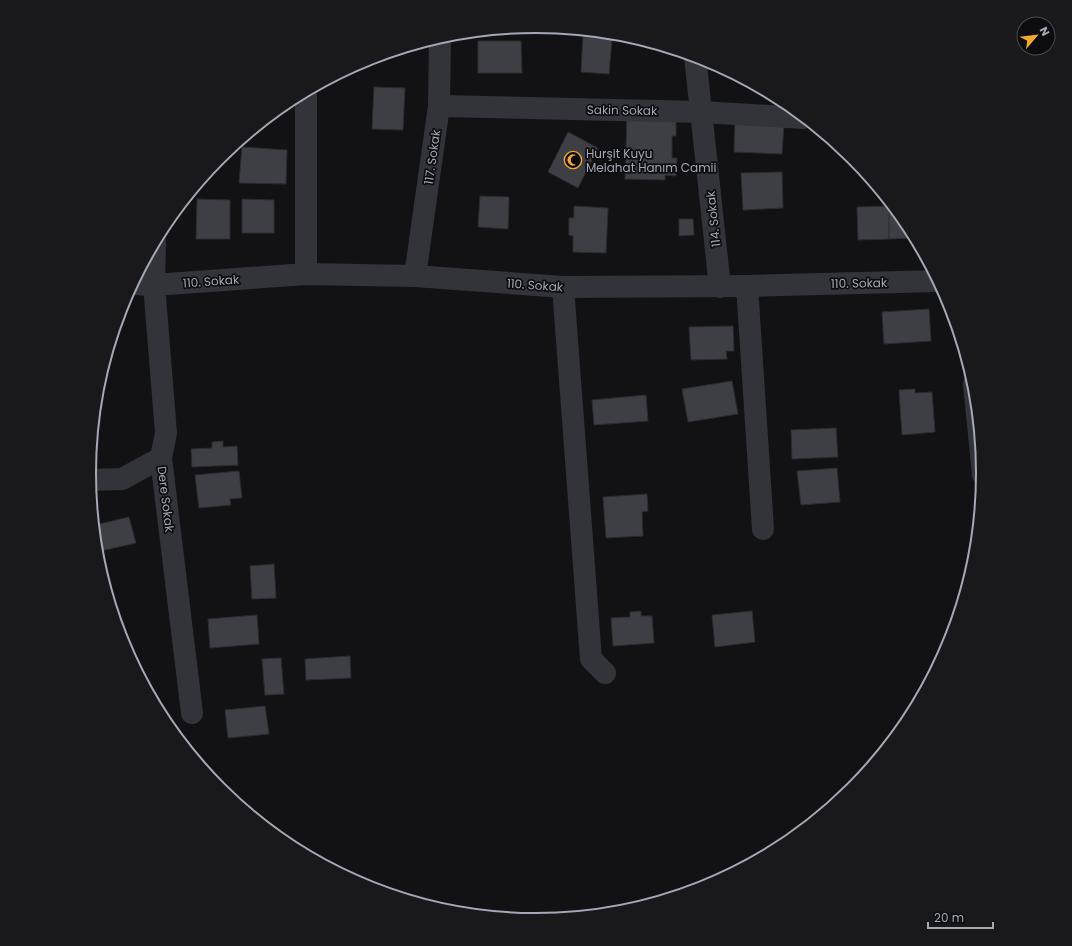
<svg xmlns="http://www.w3.org/2000/svg" width="1072" height="946" font-family="Poppins,sans-serif">
<rect width="100%" height="100%" fill="#121214"/>
<g fill="#3e3f44" stroke="#2c2c30">
<path d="M583,37L612,39L609,74L581,72Z"/>
<path d="M478,41H521L522,73H478Z"/>
<path d="M374,87L405,88L403,130L372,129Z"/>
<path d="M627,116L676,121V136H672V158H677L676,176L665,175V180L625,179Z"/>
<path d="M735,121L784,123L782,154L734,152Z"/>
<path d="M568,132L598,148L578,188L548,172Z"/>
<path d="M242,147L287,150L286,184L239,183Z"/>
<path d="M782,172L783,208L743,210L741,173Z"/>
<path d="M480,196L509,197L508,229L478,227Z"/>
<path d="M197,199L230,200V239H196Z"/>
<path d="M242,199L274,200V233H242Z"/>
<path d="M888,201L908,225L915,238L889,239Z"/>
<path d="M574,206L608,208L606,253L573,252V236L569,235V218H574Z"/>
<path d="M889,206V239L858,240L857,207Z"/>
<path d="M679,219H693L694,235L679,236Z"/>
<path d="M929,309L931,341L884,344L882,312Z"/>
<path d="M733,326L734,351H726L727,359L691,360L689,327Z"/>
<path d="M732,381L738,414L688,422L682,389Z"/>
<path d="M915,389V393L932,392L935,432L902,435L899,390Z"/>
<path d="M646,395L648,421L594,425L592,400Z"/>
<path d="M836,428L838,457L792,459L791,430Z"/>
<path d="M223,441V447L237,446L238,465L192,467L191,449L212,448V442Z"/>
<path d="M837,468L840,502L801,505L797,471Z"/>
<path d="M239,471L242,498L230,499L231,505L199,508L195,475Z"/>
<path d="M647,494L648,511L642,512L643,536L606,538L603,497Z"/>
<path d="M129,517L136,543L101,551L95,525Z"/>
<path d="M274,564L276,598L252,599L250,566Z"/>
<path d="M641,611V616H652L654,643L613,646L611,618L630,617V612Z"/>
<path d="M752,611L755,642L715,647L712,615Z"/>
<path d="M257,615L259,644L210,648L208,619Z"/>
<path d="M350,656L351,678L306,680L305,659Z"/>
<path d="M281,658L284,694L265,695L262,659Z"/>
<path d="M265,706L269,734L228,738L225,710Z"/>
</g>
<g fill="none" stroke-linecap="round" stroke-linejoin="round">
<g stroke="#333439" stroke-width="22">
<path d="M695,56L720,287"/>
<path d="M306,92V274"/>
<path d="M439,106L702,112L804,118"/>
<path d="M155,242L154,285L166,433L161,458L192,713"/>
<path d="M415,276L439,106L440,37"/>
<path d="M132,284L154,285L306,274L415,276L563,287L747,286L938,281"/>
<path d="M747,286L763,529"/>
<path d="M563,287L591,659L605,673"/>
<path d="M974,384L983,475"/>
<path d="M90,480L122,479L161,458"/>
</g>
</g>
<defs>
<symbol id="mosque-ring" viewBox="-11 -11 22 22"><circle r="9.5" fill="#0d0d0f" stroke="#f1aa2d" stroke-width="1.5"/><path d="M3.5-4.9A6 6 0 1 0 3.5 4.9A5 5 0 1 1 3.5-4.9Z" fill="#f1aa2d"/></symbol>
</defs>
<g fill-rule="evenodd">
<use href="#mosque-ring" x="563" y="150" width="20" height="20"/>
</g>
<g text-anchor="middle" dominant-baseline="central" stroke-width="3.5" stroke-linejoin="round" paint-order="stroke">
<g font-size="12" fill="#a4a9b5" stroke="#0d0d0f">
<text transform="translate(622 110) rotate(1)">Sakin Sokak</text>
<text transform="translate(432 157) rotate(-82)">117. Sokak</text>
<text transform="translate(713 219) rotate(-96)">114. Sokak</text>
<text transform="translate(211 281) rotate(-4)">110. Sokak</text>
<text transform="translate(859 283) rotate(-1)">110. Sokak</text>
<text transform="translate(535 285) rotate(4)">110. Sokak</text>
<text transform="translate(166 499) rotate(83)">Dere Sokak</text>
</g>
<g font-size="12" fill="#a4a9b5" stroke="#0d0d0f" text-anchor="start">
<text x="586" y="153">Hurşit Kuyu<tspan x="586" dy="14">Melahat Hanım Camii</tspan></text>
</g>
</g>
<path d="M0 0H1072V946H0ZM96 473a440 440 0 1 1 880 0a440 440 0 1 1-880 0Z" fill="#19191c" fill-rule="evenodd"/>
<path fill="none" stroke="#a4a9b5" stroke-width="2" d="M96 473a440 440 0 1 1 880 0a440 440 0 1 1-880 0Z"/>
<g transform="translate(1036 36) rotate(62)"><circle r="19" fill="#0d0d0f" stroke="#494b51"/>
<path d="M0-3L7 15L0 10L-7 15Z" fill="#f1aa2d"/>
<text y="-6" font-size="11" font-weight="bold" text-anchor="middle" fill="#a4a9b5">N</text>
</g>
<path d="M928 922v6h65v-6" fill="none" stroke="#a4a9b5" stroke-width="2"/>
<text x="934" y="922" font-size="12" fill="#a4a9b5" stroke="#0d0d0f" stroke-width="3" paint-order="stroke">20 m</text>
</svg>
